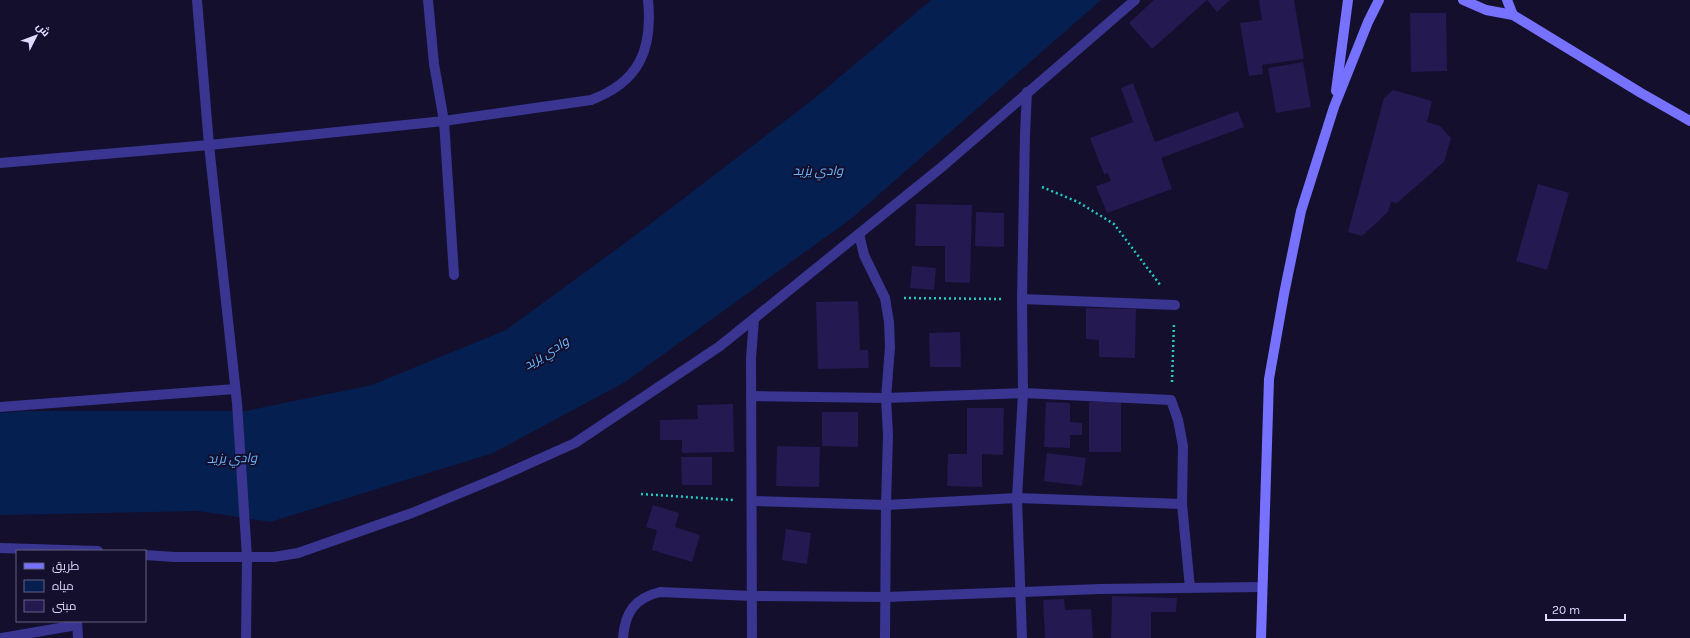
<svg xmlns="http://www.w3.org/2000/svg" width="1690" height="638" font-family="Karla,Cairo,sans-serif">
<rect width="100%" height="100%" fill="#140f2d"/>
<path fill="#052050" d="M931,0H1101L852,218L625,382L493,453L270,522L199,511L0,515V413L26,411H246L372,385L506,330L632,238L815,98Z"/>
<g fill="#241950">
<path d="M1154,0H1230L1217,12L1207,0L1152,49L1129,23Z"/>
<path d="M1259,0H1294L1304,59L1262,65L1263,74L1249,76L1240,23L1262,20Z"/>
<path d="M1410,13H1446L1447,71L1411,72Z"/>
<path d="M1303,62L1311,107L1276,113L1268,68Z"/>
<path d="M1133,83L1155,142L1238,111L1244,127L1161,158L1172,189L1107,213L1096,186L1111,181L1108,173L1104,174L1090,138L1133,122L1121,88Z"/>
<path d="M1393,90L1432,101L1427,122L1440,126L1451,138L1444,162L1397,203L1391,202L1388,212L1362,236L1348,232L1384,98Z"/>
<path d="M1538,184L1569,193L1547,270L1516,261Z"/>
<path d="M916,204L972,205L970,283L945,282V246H915Z"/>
<path d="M976,212L1004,213V247L975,246Z"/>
<path d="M912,266L936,268L934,290L910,288Z"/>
<path d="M858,301L860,350H868L869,368L818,369L816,302Z"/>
<path d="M1086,308L1136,309L1135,358L1099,357V340L1086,339Z"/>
<path d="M960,332L961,367H930L929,333Z"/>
<path d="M1046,402L1070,403V422L1082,423V435H1070V448L1044,447Z"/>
<rect x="1089" y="402" width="32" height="50"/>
<path d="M733,404L734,452L682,453V440H660V420L698,419L697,405Z"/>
<path d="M967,408H1004L1003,455L982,454V487L947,486L948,454H967Z"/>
<path d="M822,412H858V447L822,446Z"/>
<path d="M777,446L820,447L819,487L776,486Z"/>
<path d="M1047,453L1086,458L1082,486L1044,481Z"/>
<path d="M681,457H712V485H682Z"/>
<path d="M653,505L679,513L675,527L700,535L692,562L652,550L657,530L646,527Z"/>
<path d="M786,529L811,533L807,564L782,560Z"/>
<path d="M1112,596L1177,598L1176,612H1151V638H1111Z"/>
<path d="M1064,599L1065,610L1091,609L1093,638H1045L1043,600Z"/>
</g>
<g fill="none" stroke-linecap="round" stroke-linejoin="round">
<g stroke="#23cac2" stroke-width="2.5" stroke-dasharray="2 3" stroke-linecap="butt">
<path d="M1042,187L1078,202L1114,224L1161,286"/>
<path d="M904,298L1003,299"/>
<path d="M1172,382L1174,323"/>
<path d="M641,494L733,500"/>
</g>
<g stroke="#393591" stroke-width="10">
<path d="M197,0L209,145L237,403L247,557L246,638"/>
<path d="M428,0L434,64L444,121L454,275"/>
<path d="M0,163L209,145L444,121L591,100C639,82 653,50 648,0"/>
<path d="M859,234L864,255L885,298L889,322L890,347L886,398L888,435L886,505L885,638"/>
<path d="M1022,299L1175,305"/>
<path d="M751,396L886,398L1023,393L1171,400L1178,420L1183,446L1182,504L1190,588"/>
<path d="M0,407L235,389"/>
<path d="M752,501L886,505L1017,498L1182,504"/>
<path d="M0,548L98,551"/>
<path d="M145,555L174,557H274L298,553L412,513L499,477L575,443L720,346L943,166L1135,0"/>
<path d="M77,621L78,638"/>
<path d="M2,638L77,625"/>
<path d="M623,638C625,612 635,598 660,592L752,596L886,597L1100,589L1262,587"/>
<path d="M752,638L751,358L754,319"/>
<path d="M1022,638L1017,498L1023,393L1022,299L1025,134L1027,92"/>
</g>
<g stroke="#7672ff" stroke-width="10">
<path d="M1463,0L1486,10L1513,15L1641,93L1690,121"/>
<path d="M1507,0L1513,15"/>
<path d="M1336,91L1348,0"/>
<path d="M1261,638L1269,379L1284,294L1301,211L1334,107L1368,22L1379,0"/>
</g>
</g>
<g text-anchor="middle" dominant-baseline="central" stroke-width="4" stroke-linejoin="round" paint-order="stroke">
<g font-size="13" font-style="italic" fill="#69b8ff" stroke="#140f2d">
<text x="818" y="170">وادي يزيد</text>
<text transform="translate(546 353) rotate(-32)">وادي يزيد</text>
<text transform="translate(232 458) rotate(-1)">وادي يزيد</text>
</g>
</g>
<rect x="16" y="550" width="130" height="72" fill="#140f2d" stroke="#656181"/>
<rect x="24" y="563" width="20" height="6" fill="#7672ff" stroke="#656181"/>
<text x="52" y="570" font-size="12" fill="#dfdbff">طريق</text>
<rect x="24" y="580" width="20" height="12" fill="#052050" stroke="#656181"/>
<text x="52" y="590" font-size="12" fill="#dfdbff">مياه</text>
<rect x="24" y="600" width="20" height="12" fill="#241950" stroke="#656181"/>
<text x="52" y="610" font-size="12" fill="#dfdbff">مبنى</text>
<g transform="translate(36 36) rotate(48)" stroke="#140f2d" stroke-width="3" paint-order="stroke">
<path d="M0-3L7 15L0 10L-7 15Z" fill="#dfdbff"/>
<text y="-6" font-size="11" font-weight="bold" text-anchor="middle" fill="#dfdbff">ش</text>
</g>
<path d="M1546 614v6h79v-6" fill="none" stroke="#dfdbff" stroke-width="2"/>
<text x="1552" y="614" font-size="12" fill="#dfdbff" stroke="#140f2d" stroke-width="3" paint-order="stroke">20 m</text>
</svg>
